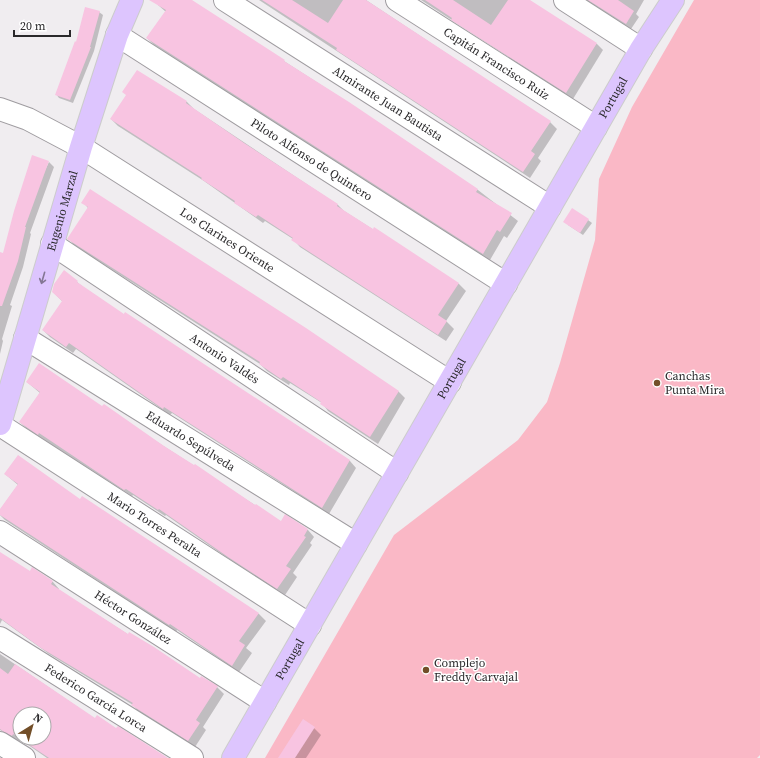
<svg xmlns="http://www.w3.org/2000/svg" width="760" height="758" font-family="'Source Serif 4',serif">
<rect width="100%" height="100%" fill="#f0edf0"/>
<path fill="#fab8c6" d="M694,0H760V755L757,758H265L394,535L518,440L547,402L560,363L595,240L599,179L632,107Z"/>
<g fill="#0003" fill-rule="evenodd">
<path d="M161,0H189L349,103L478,190L518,221L507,238L504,236L490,260L154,45L147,38L166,12L158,5Z"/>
<path d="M259,0H366L550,122L557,129L538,158L541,161L530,178Z"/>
<path d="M421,0H528L597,44L603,50L573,99Z"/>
<path d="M586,0H644L636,14L639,17L631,29Z"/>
<path d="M99,12L103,15L94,51L73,103L59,98L56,94L77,43Z"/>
<path d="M137,72L187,102L194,109L338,205L344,211L374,230L375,229L459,284L466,291L446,321L454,329L446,341L300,247L293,239L265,221L263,223L204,181L118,126L111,119L127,95Z"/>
<path d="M49,162L54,167L30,233L31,234L23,267L10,305L12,306L2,339L3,341L0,354V253L4,255Z"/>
<path d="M83,202L398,391L405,398L378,444L328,411L322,403L290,383L289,385L267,371L260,364L75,246L69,239L88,208Z"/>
<path d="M588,220L592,223L583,235L568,225Z"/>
<path d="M65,272L83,287L124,315L125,313L350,461L356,468L329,514L172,413L170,415L76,349L73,353L50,337L43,330L63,302L53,292Z"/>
<path d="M27,382L103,407L281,522L285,516L308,530L314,537L310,543L312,545L293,573L297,577L285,595L236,564L166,515L165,516L133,495L132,496L27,429L20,422L40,393Z"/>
<path d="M5,474L80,500L82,498L259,614L266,621L246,648L252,653L239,672L177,630L176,632L5,520L0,515V510L18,485Z"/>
<path d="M0,553L30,572L32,569L53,582L59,589L58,590L200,680L217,687L224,694L203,727L206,730L195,747L139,712L133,705L49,654L2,620L0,624Z"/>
<path d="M0,654L95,719L167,758H47L21,740L19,742L13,738L0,730ZM20,714H44V738H20Z"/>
<path d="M314,728L321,735L306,758H279Z"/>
</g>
<g fill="#f8c4e1" fill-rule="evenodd">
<path d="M149,0H192L285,60L284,61L349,102L478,189L476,192L512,213L500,232L497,230L483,254L146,38L166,10Z"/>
<path d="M262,0H292L328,23L343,0H366L551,121L531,151L535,154L523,172L336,50L337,48Z"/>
<path d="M425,0H453L491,25L508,0H530L597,43L566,93L451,20L452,18Z"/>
<path d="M588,0H618L634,11L626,24Z"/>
<path d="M85,7L100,11L90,47H91L70,100L55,95L75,41L76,42Z"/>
<path d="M137,70L187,101L186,103L244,143L338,204L337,206L373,229L374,227L459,283L438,315L447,321L438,335L291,240L293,238L258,215L256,217L234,203L235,201L201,179L202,178L110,119L126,95L122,92Z"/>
<path d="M32,155L49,161L25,227H26L18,261L2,306H0V252L3,253L14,211Z"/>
<path d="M90,189L306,328L399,391L370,437L320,404L321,402L283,377L281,379L259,364L260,362L67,239L88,207L81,203Z"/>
<path d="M572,208L589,219L580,233L563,222Z"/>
<path d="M64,270L78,281L77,282L124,314L125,312L350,460L322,508L164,407L163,409L69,343L66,347L42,330L62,301L52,292L54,284Z"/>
<path d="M39,363L102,406L104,404L164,446L194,465L195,464L255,505L256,504L281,521L285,514L308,529L304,536L306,537L286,566L291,569L277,589L228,557L159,509L158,510L126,489L124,490L39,433L38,435L19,422L40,392L26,382Z"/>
<path d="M18,455L80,499L82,496L259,613L239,641L245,645L232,666L170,624L169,625L0,515V509L18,484L4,474Z"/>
<path d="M0,552L30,571L32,567L53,581L51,584L128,634L129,632L154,647L200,678L201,676L218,686L196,720L200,723L188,741L131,705L133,703L41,648L0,618Z"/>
<path d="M15,664L95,718L97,715L116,728L118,726L168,758H49L13,734L12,736L4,732L0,729V668L8,674ZM20,714H44V738H20Z"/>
<path d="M303,719L315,727L295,758H278Z"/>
</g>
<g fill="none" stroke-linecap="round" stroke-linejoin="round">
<defs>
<g id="minor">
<path id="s1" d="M225,0L550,207"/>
<path id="s2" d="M397,0L596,127"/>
<path d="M565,0L641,49"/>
<path id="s3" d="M117,35L506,284"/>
<path id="s4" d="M0,109L28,119L81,147L450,382"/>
<path id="s5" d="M52,244L397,473"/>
<path id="s6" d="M25,338L356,544"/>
<path id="s7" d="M0,425L310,625"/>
<path id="s8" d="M0,532L265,702"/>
<path id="s9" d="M0,638L192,758"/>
<path d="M0,743L24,758"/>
</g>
<g id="major">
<path id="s10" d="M0,424L81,147L117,35L132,0"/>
<path id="s11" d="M233,758L641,49L673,0"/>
</g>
</defs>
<use href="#minor" stroke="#9f9ca0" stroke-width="24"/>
<use href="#major" stroke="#ccc" stroke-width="24"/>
<use href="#minor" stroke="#fff" stroke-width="22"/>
<use href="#major" stroke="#ddc5fe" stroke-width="22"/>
</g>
<defs><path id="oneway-shaft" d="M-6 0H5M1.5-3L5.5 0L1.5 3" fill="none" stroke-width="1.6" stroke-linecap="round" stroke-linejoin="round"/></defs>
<use stroke="#847794" href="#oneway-shaft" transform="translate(43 278) rotate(106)"/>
<g fill="#724e28" stroke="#fff" stroke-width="1.5">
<circle cx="657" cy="383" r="4"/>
<circle cx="426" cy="670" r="4"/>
</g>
<g text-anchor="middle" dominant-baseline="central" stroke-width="3" stroke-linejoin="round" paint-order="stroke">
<g font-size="12" fill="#2a292b" stroke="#fff">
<text stroke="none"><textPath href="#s2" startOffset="118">Capitán Francisco Ruiz</textPath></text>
<text stroke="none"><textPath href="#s11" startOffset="762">Portugal</textPath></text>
<text stroke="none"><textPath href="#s1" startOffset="193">Almirante Juan Bautista</textPath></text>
<text stroke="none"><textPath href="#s3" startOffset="231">Piloto Alfonso de Quintero</textPath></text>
<text stroke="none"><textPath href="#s10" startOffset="222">Eugenio Marzal</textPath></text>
<text stroke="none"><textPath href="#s4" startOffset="263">Los Clarines Oriente</textPath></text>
<text stroke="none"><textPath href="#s5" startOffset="207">Antonio Valdés</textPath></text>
<text stroke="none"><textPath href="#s11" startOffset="438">Portugal</textPath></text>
<text stroke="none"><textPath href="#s6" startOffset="195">Eduardo Sepúlveda</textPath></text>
<text stroke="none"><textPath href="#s7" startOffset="184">Mario Torres Peralta</textPath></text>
<text stroke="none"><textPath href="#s8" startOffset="158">Héctor González</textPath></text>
<text stroke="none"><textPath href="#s11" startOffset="114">Portugal</textPath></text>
<text stroke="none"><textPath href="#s9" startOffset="113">Federico García Lorca</textPath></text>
</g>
<g font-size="12" fill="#2a292b" stroke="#fff" text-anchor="start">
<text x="665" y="376">Canchas<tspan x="665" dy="14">Punta Mira</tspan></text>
<text x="434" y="663">Complejo<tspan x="434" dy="14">Freddy Carvajal</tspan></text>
</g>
</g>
<g transform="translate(32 726) rotate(37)"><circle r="19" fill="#ffffff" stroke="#aaa9aa"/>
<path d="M0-3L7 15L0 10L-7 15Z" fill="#724e28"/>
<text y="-6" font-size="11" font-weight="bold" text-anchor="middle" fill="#2a292b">N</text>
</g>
<path d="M14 30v6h56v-6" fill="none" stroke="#2a292b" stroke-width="2"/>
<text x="20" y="30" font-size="12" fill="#2a292b" stroke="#ffffff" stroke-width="3" paint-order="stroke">20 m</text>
</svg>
